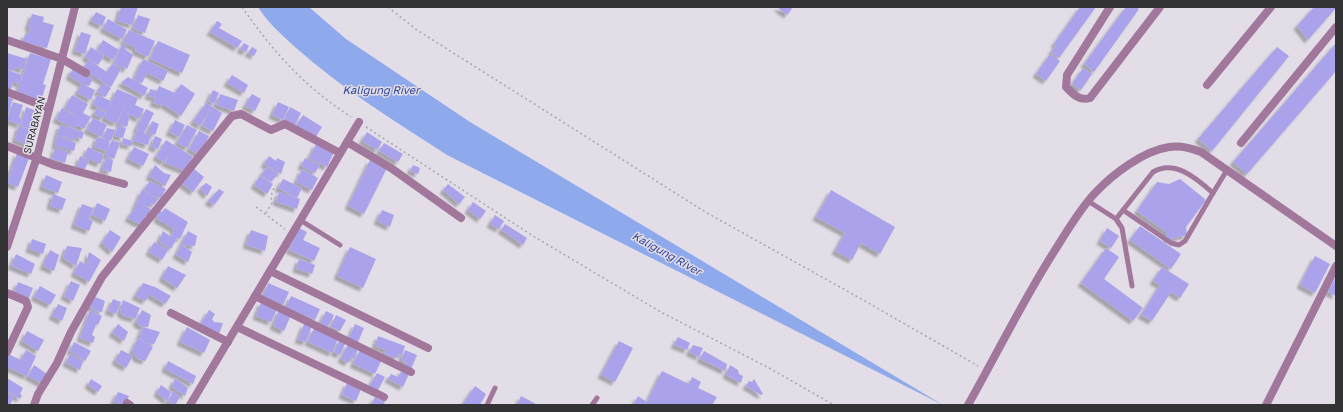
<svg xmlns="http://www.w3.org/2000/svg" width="1343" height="412" font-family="'Golos Text',sans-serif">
<defs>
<filter id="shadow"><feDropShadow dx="-3.5" dy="3.5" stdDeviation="1" flood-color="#0004"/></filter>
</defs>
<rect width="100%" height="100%" fill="#e2dde6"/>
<path fill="#8fa9ed" d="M258,7H309L346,39L470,122L943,405L447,155C395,121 342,89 295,47C281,34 268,23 258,7Z"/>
<g fill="#aaa2ea" filter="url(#shadow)">
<path d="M121,7H138L132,25L117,21Z"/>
<path d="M777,7H793L787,15Z"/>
<path d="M1080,7H1096L1059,58L1051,52L1056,45L1054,44Z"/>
<path d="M1126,7H1136L1139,9L1094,72L1084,64Z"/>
<path d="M1314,7H1335L1336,8L1308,40L1297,26Z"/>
<path d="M96,12L106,17L102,26L91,21Z"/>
<path d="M32,14L44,17L43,22L54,25L47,48L23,42L25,34L28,35L30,28L28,27Z"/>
<path d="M138,15L150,19L145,33L133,29Z"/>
<path d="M108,19L127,30L122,39L103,29Z"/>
<path d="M217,21L222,24L219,28L242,41L237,48L210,32Z"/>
<path d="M129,30L155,41L148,57L135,51L136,48L123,42Z"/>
<path d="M81,32L91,35L85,54L75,51Z"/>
<path d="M103,40L119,50L113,60L97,50Z"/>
<path d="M158,41L190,55L182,73L150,59Z"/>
<path d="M244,43L249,46L246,52L240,49Z"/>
<path d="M1336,43V71L1247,174L1233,162Z"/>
<path d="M122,44L126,46L125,49L133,55L127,69L114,64Z"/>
<path d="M91,47L104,56L98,65L85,57Z"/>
<path d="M252,47L257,50L254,56L248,53Z"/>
<path d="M1277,47L1289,56L1212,151L1198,139Z"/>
<path d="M7,53L27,59L23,70L15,67L14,71L7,69Z"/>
<path d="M30,53L51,59L43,84L46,85L41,101L17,94Z"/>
<path d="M1050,54L1060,61L1046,81L1036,74Z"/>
<path d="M143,59L168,71L163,81L147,73L142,83L134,79Z"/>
<path d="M89,60L107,72L112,64L121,69L111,87L83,69Z"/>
<path d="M73,68L93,79L89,86L82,84L95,90L91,100L77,93L82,84L69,76Z"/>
<path d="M1083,68L1092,74L1081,90L1072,84Z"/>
<path d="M7,70L22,75L20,84L13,82L11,89L7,88Z"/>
<path d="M232,75L248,85L244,93L227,83Z"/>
<path d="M128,77L148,88L144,96L121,83Z"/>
<path d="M103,83L111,88L105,97L97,92Z"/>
<path d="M181,84L195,94L181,116L163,104V106L153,103L155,98L148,96L150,89L157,91L159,86L175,93Z"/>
<path d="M117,89L138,98L135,105L144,109L139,119L124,111L130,115L127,127L118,123L122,112L129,97L116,123L105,119L106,113Z"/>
<path d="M213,90L219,93L214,104L208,101Z"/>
<path d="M220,94L238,100L234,111L216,105Z"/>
<path d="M252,94L261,99L255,111L245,106Z"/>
<path d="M72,95L88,104L83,113L91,117L84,129L76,125L74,129L56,119L62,108L80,119L65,108Z"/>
<path d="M97,95L111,101L107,111L93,105Z"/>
<path d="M8,97L13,99L7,117V99Z"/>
<path d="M13,102L23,105L19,117L22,119L20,125L7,120Z"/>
<path d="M278,102L289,107L283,120L272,115Z"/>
<path d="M206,103L222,113L213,131L202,126L211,109L200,126L193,121Z"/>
<path d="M26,107L40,112L36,130L21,126Z"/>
<path d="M290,107L301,113L295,125L284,120Z"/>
<path d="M97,108L106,113L102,119L94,114Z"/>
<path d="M146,109L154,113L144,133L151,135L148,145L133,141L131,146L122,144L123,138L133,141L137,130L143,132L136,129Z"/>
<path d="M303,115L322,127L315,138L296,126Z"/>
<path d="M93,118L107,125L101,137L87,130Z"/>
<path d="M175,120L185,125L179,137L169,132Z"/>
<path d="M152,121L159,124L155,135L148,132Z"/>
<path d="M60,125L84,132L82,139L76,137L75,140L57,135L76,143L74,151L55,146L57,135Z"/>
<path d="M118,125L126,128L123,138L115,136Z"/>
<path d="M187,125L197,130L187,148L177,143Z"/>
<path d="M19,126L33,130L28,145L15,140Z"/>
<path d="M107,128L115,130L111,141L103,138Z"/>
<path d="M199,131L209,136L199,155L189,149Z"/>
<path d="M367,132L382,142L377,150L362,141Z"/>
<path d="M155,136L162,139L158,149L151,147Z"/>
<path d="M97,137L110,141L107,151L94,147Z"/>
<path d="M112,140L120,143L114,159L105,155Z"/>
<path d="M166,140L193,157L185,171L165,163L170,153L164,162L156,157Z"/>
<path d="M384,143L403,154L398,162L379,151Z"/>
<path d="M316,144L334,152L327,167L309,158Z"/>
<path d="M88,147L104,155L100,164L84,157Z"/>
<path d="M134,147L149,154L143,166L128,159Z"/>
<path d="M55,148L68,152L65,163L52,159Z"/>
<path d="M17,153L29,158L18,187L7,183Z"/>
<path d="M80,156L89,161L84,170L77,167Z"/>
<path d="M269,156L276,161L277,158L285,162L281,174L264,164Z"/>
<path d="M106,157L113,160L111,172L102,170Z"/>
<path d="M305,158L320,165L315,173L301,166Z"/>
<path d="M370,160L387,168L364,214L348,206Z"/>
<path d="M155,165L164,173L171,175L165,186L149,176Z"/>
<path d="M413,165L420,168L418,174L410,171Z"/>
<path d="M267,167L278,174L271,182L261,175Z"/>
<path d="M193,168L204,177L193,192L181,183Z"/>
<path d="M302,169L318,178L312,190L296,182Z"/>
<path d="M46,175L62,182L58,193L42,187Z"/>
<path d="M260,176L273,184L267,194L254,185Z"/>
<path d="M283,179L302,188L297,198L278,188Z"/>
<path d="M1180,179L1206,200L1186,227L1187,235L1167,240L1166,232L1137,211L1157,182L1169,184Z"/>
<path d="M150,181L166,189L161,198L151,195L144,189Z"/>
<path d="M206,183L212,187L207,196L200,188Z"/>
<path d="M448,184L465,197L459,204L443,190Z"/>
<path d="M219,189L224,192L214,205L208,201Z"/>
<path d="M142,190L158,199L154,205L152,203L149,207L143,205L151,209L147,217L141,215L147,218L143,225L135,222L128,218L133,210L138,212L134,209Z"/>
<path d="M831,190L895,227L880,254L861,243L852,260L835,251L845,233L816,217Z"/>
<path d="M279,192L300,199L297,209L276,202Z"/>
<path d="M53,194L66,199L62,210L50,206Z"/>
<path d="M473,202L486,211L480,219L468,210Z"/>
<path d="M97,203L110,209L105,221L92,215Z"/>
<path d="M82,204L93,208L89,219L93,221L89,231L74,225Z"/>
<path d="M165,208L188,222L180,239L177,238L171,249L164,245L159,241L163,231L171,237L174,229L157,219L159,211L162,212Z"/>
<path d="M382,210L394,215L390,227L377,221Z"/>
<path d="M495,215L504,221L499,229L490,224Z"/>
<path d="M505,224L527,238L523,245L501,230Z"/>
<path d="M1140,226L1181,254L1171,269L1130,240Z"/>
<path d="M299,228L307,232L303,240L320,248L314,261L289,250Z"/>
<path d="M1107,228L1119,236L1111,248L1100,241Z"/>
<path d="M110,230L121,237L112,252L102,243Z"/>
<path d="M251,230L268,236L265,251L246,245Z"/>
<path d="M188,231L197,236L195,246L182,245L192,252L188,262L176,255Z"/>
<path d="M32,239L46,244L43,254L29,249Z"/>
<path d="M154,242L168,250L162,260L149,252Z"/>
<path d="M67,246L82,248L76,266L63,258Z"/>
<path d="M350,247L376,259L363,288L337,276Z"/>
<path d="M1106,248L1119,257L1104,279L1143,308L1133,321L1081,283Z"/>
<path d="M50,250L59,255L54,271L43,266Z"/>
<path d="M89,252L101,260L89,282L74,273L80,261L86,265Z"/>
<path d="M16,254L35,264L31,274L11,266Z"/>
<path d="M1315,256L1330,264L1315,293L1300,285Z"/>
<path d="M299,259L315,265L312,274L296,269Z"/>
<path d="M168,266L186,275L177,288L162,278Z"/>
<path d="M1162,267L1189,284L1180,298L1171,292L1152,321L1141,315L1160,285L1153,281Z"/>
<path d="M1336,276V296L1328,292Z"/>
<path d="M71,281L80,285L73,301L64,296Z"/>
<path d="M18,282L33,288L29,298L14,292Z"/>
<path d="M143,283L155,287L171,296L165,304L150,295L145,301L135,296Z"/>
<path d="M268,283L289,292L283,305L263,296Z"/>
<path d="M40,286L56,295L50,305L34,297Z"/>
<path d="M93,296L105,301L102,312L95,311L90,307Z"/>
<path d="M291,296L320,309L315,320L286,307Z"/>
<path d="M113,299L121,302L116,314L108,311Z"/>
<path d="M123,300L140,308L135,319L124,316L120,312Z"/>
<path d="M261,302L277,309L271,322L256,316Z"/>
<path d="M58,304L67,308L62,321L52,316Z"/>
<path d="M90,310L102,316L98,325L96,324L92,335L95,337L93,343L80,338Z"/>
<path d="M142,310L151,315L148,327L140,326L136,322Z"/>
<path d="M209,310L215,314L212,319L214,322L223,323L219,334L200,325Z"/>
<path d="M279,310L291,315L284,331L273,326Z"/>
<path d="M326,311L334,315L328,327L320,323Z"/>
<path d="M336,315L346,320L340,331L331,327Z"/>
<path d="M118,324L128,332L124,341L112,333Z"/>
<path d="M304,324L312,326L306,342L298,340Z"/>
<path d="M355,324L364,328L358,342L349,338Z"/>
<path d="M143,327L160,332L154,344L146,343L139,337Z"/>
<path d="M187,327L210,340L204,353L180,342Z"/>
<path d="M314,328L338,339L332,353L308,342Z"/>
<path d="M27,331L44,340L38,351L22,341Z"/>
<path d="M378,336L405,346L402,355L398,354L397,358L384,354L386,350L375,346Z"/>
<path d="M678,337L690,343L687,350L674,345Z"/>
<path d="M138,338L153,347L145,361L138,359L132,351Z"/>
<path d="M340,339L346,342L340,355L334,352Z"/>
<path d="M619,341L633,348L615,382L601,375Z"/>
<path d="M74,342L91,351L85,361L70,351Z"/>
<path d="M348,344L358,349L354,359L351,357L348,363L341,359Z"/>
<path d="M693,345L703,348L699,357L689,352Z"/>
<path d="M26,350L36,356L27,376L7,367L8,354L21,360Z"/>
<path d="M121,350L133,356L126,368L115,361Z"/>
<path d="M360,350L382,359L375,374L353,364Z"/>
<path d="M405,350L417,355L411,369L404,366L409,354L405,362L401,360Z"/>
<path d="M704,351L727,364L725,371L700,359Z"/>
<path d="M70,354L83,361L80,370L66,363Z"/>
<path d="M168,361L196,376L193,384L165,369Z"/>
<path d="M34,365L47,374L42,384L28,376Z"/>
<path d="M730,365L738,370L739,374L743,376L741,383L726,375Z"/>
<path d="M402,370L409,374L403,387L388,379L391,374L398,377Z"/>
<path d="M662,371L689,384L692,377L701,382L698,388L717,397L712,405L634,404L638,396L647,402Z"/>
<path d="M377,373L385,377L377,392L369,387Z"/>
<path d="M7,378L23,388L20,394L22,395L20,399L7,391Z"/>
<path d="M175,378L188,388L185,396L172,387Z"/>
<path d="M91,379L102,386L98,392L88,385Z"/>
<path d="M754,379L763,394L761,395L746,386L749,381L752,382Z"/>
<path d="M347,383L361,389L356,401L342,395Z"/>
<path d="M161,385L171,392L167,401L157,393Z"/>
<path d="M475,386L486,394L480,405H462Z"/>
<path d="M173,391L180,397L175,405L168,402Z"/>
<path d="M118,392L129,396L125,405L113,402Z"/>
<path d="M7,393L14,397L10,405H7Z"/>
<path d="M521,396L536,404V405H517Z"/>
<path d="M375,397L385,402L383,405H371Z"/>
</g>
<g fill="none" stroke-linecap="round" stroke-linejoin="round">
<g stroke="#a8a4ab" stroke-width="1.5" stroke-dasharray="2 3" stroke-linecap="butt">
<path d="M242,7C274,53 304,86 351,117"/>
<path d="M388,7L417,30L707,213L865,301L978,366"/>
<path d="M366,127L533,236L659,311L769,368L834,405"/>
<path d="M256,207L285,229"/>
<path d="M266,213L272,203L271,196L275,185"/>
</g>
<g stroke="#a1779c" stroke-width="5">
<path d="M1213,193L1227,170"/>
<path d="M1088,201L1116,219L1122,228L1132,286"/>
<path d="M1116,219L1153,172C1175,159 1197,179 1213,193L1185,241L1179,245L1171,243L1123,210"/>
<path d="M300,220L340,245"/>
<path d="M487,405L495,388"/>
<path d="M592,405L597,398"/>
</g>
<g stroke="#a1779c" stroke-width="8">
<path d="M1110,7L1067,75L1066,87C1073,94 1079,101 1090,98L1160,7"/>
<path d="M7,40L62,59L86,73"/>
<path d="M1207,85L1271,7"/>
<path d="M7,92L49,108"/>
<path d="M347,142L391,168L461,218"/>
<path d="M1241,143L1336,27"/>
<path d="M7,146L54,165L124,184"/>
<path d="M7,247L37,157L75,7"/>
<path d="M270,271L428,348"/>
<path d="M7,293L26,301L28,307L7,352"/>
<path d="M255,296L411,372"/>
<path d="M171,313L228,342"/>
<path d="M237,327L384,397"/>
<path d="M127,403L130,405"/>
<path d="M34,405L38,394L57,363L71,332L102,277L232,116L241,114L271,130L285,124L340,153"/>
<path d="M190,405L359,122"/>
<path d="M968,405C998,352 1024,298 1057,247C1069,228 1080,209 1095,193C1113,174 1143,151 1169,147C1180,145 1191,148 1201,152L1336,246"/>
<path d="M1266,405L1336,266"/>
</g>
</g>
<g text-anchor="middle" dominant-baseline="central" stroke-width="3" stroke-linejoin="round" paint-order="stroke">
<g font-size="10" fill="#333235" stroke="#e2dde6">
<text transform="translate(34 125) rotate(-75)">SURABAYAN</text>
</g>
<g font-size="11" font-style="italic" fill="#304797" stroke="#e2dde6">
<text x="381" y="89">Kaligung River</text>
<text transform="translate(667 253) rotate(29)">Kaligung River</text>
</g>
</g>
<rect width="1343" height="412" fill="none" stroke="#333235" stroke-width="16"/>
</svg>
